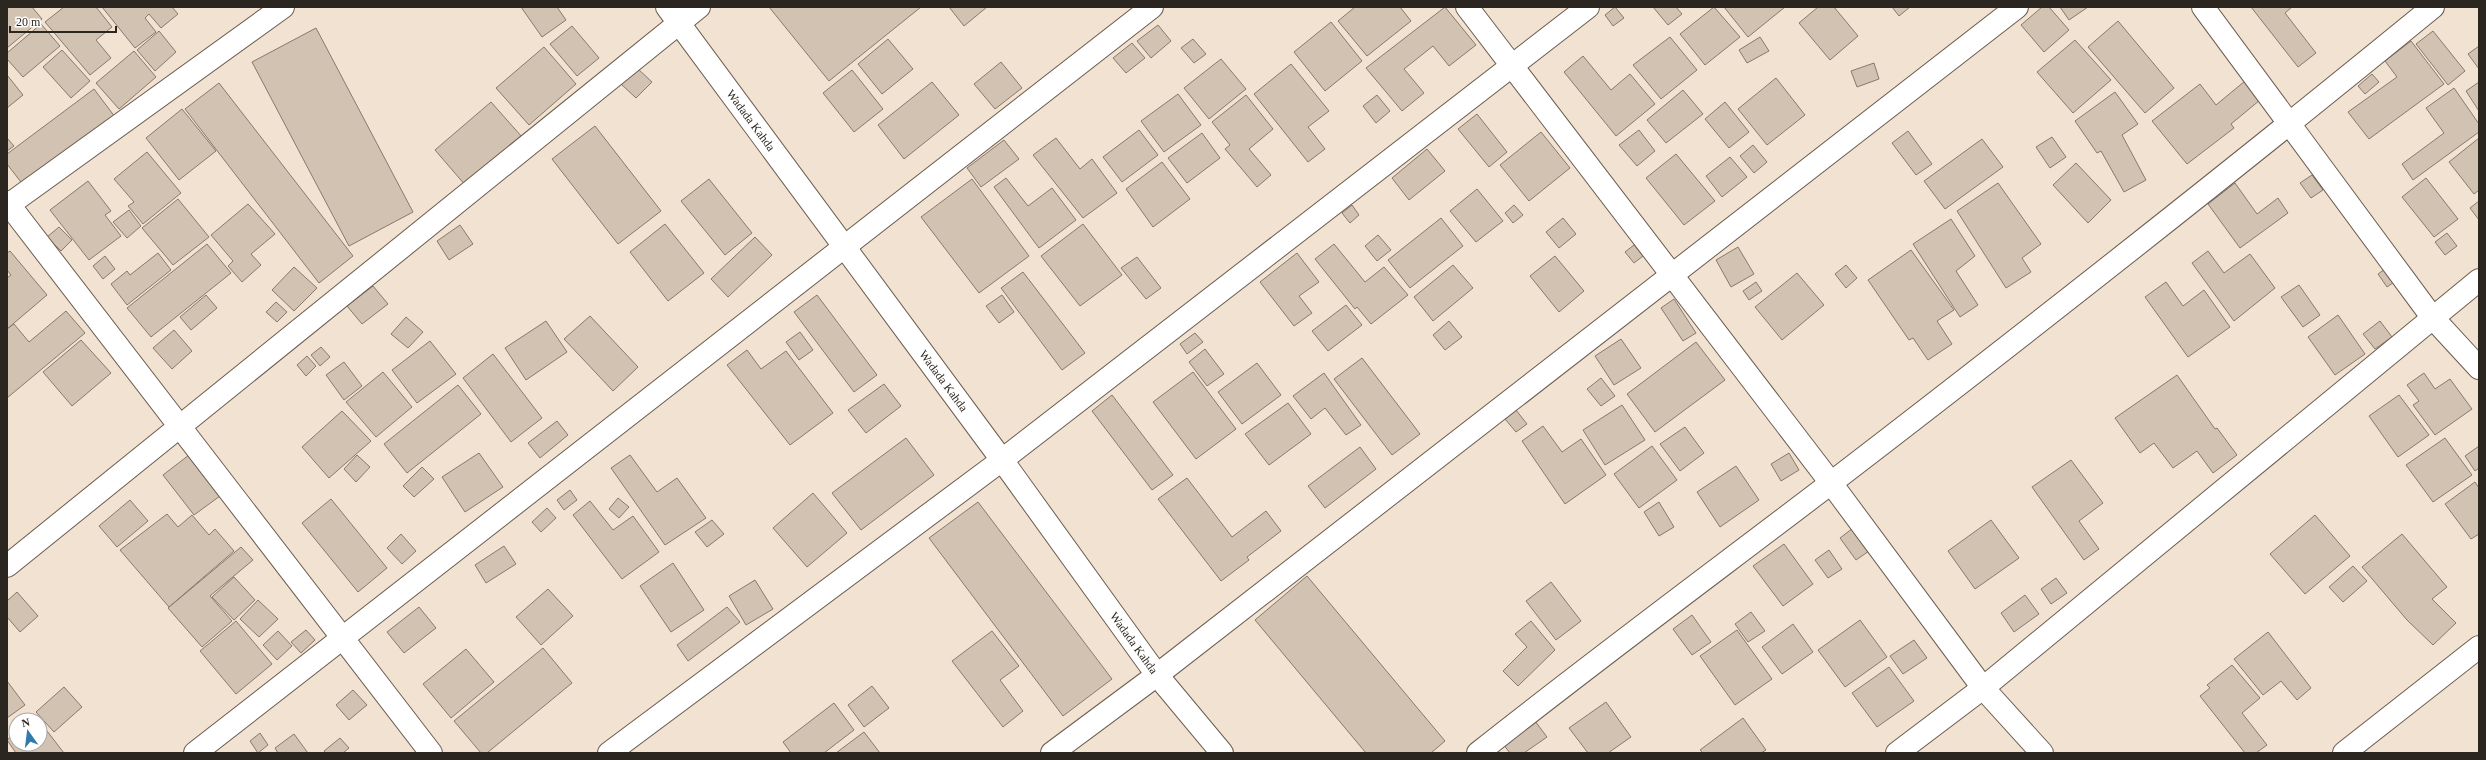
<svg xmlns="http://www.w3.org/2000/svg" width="2486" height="760" font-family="Georgia,serif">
<rect width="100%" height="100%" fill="#f2e2d2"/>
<g fill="#d2c2b2" stroke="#88796b">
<path d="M7,7H32L42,19L7,48Z"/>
<path d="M64,7H96L112,27L96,40L111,58L90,75L45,22Z"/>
<path d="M102,7H172L178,14L161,28L149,14L145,18L156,32L135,48Z"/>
<path d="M521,7H557L566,20L542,37Z"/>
<path d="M769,7H921L829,81Z"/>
<path d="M949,7H987L964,26Z"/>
<path d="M1355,7H1400L1411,21L1367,56L1338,21Z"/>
<path d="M1445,7L1476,45L1449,66L1433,46L1404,69L1424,93L1402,111L1366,68Z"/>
<path d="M1615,7L1624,18L1613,26L1605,15Z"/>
<path d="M1653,7H1676L1682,14L1668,25Z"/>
<path d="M1714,7L1740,37L1705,65L1680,34Z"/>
<path d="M1724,7H1785L1748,37Z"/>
<path d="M1818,7H1834L1858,36L1830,60L1799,23Z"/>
<path d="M1892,7H1910L1899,16Z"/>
<path d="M2042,7H2049L2069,30L2044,52L2021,25Z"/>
<path d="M2060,7H2088L2069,20Z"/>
<path d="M2251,7H2292L2285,13L2316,53L2298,67Z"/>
<path d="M2118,21L2174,88L2145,113L2088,47Z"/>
<path d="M1331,22L1362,61L1325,91L1294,52Z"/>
<path d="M41,24L60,46L23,77L7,59V53Z"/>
<path d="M1158,25L1171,41L1151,58L1137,41Z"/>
<path d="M572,26L599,58L577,76L550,44Z"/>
<path d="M316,28L413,212L349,246L252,62Z"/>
<path d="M159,31L176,52L155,71L137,50Z"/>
<path d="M2433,31L2465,71L2448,85L2416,44Z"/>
<path d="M1670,37L1697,70L1661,99L1633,65Z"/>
<path d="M1760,37L1769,51L1747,63L1739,50Z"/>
<path d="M888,39L913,69L882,94L858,64Z"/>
<path d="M1193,39L1206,54L1194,63L1181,48Z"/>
<path d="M2075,40L2111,80L2073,113L2037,72Z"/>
<path d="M2411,41L2444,84L2369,139L2348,112L2397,77L2385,61Z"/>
<path d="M1132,43L1145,58L1126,73L1113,58Z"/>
<path d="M2479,46V69L2468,54Z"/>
<path d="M544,47L576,84L529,125L496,88Z"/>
<path d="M62,50L90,81L71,98L43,67Z"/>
<path d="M134,51L156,77L119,109L96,83Z"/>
<path d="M1583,56L1611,90L1630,74L1655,104L1616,136L1564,72Z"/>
<path d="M1221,59L1246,89L1209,119L1184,88Z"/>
<path d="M1001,62L1022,88L995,109L974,84Z"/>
<path d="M1874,63L1879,79L1857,87L1851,71Z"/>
<path d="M1291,64L1329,111L1308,127L1325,149L1308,162L1254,94Z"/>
<path d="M637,68L652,82L636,98L621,84Z"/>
<path d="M852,70L883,109L854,132L823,93Z"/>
<path d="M2372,74L2379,82L2365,94L2358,86Z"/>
<path d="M7,75L23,95L7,108Z"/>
<path d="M1776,78L1805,115L1767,145L1738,109Z"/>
<path d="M2245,81L2260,100L2231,124L2234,128L2187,164L2152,121L2200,84L2216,105Z"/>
<path d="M932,82L959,115L904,159L878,125Z"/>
<path d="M2479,82V111L2466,91Z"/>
<path d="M219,83L353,256L319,283L185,109Z"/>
<path d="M2454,88L2479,124V132L2413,180L2402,164L2444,133L2426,108Z"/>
<path d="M94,89L115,117L24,186L7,164V154Z"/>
<path d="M1683,90L1703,114L1666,143L1647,120Z"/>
<path d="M2115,92L2138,124L2122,135L2146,180L2124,192L2101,151L2097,153L2075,121Z"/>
<path d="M1178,94L1201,125L1164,152L1141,121Z"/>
<path d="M1246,95L1273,129L1249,149L1271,175L1257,187L1225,149L1230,145L1212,122Z"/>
<path d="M1377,95L1390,111L1376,123L1363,106Z"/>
<path d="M491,102L522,137L466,186L435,150Z"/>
<path d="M1725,102L1749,132L1729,148L1705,119Z"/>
<path d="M182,109L216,151L179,180L146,138Z"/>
<path d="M1477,114L1507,152L1489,167L1458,129Z"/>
<path d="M595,126L661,211L618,244L552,159Z"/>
<path d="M1139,130L1158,155L1122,182L1103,157Z"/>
<path d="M1639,130L1655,151L1637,166L1619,145Z"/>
<path d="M1908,131L1932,164L1916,175L1892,143Z"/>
<path d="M1541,132L1570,168L1529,201L1500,165Z"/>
<path d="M1202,133L1220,158L1187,183L1168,158Z"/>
<path d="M2052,137L2066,157L2050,168L2036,147Z"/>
<path d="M7,138L14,146L7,151Z"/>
<path d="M1056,138L1080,169L1092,159L1117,193L1083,218L1033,155Z"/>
<path d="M2479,138V190L2474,194L2449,162Z"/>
<path d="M1982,139L2003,167L1945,209L1924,181Z"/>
<path d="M1004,140L1019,159L981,187L967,168Z"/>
<path d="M1753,145L1767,162L1754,173L1740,156Z"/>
<path d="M1427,149L1445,171L1409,200L1392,178Z"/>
<path d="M147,152L181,193L143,224L128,206L134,202L114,179Z"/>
<path d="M1676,154L1715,201L1684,225L1646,178Z"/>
<path d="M1730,157L1747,177L1722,197L1706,176Z"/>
<path d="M1162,162L1190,199L1153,227L1126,189Z"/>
<path d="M2076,163L2111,200L2088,223L2053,185Z"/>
<path d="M2312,175L2323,190L2311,198L2300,183Z"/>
<path d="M1006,178L1028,206L1052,188L1076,220L1039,248L994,187Z"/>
<path d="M2426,178L2458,219L2434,237L2402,197Z"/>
<path d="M709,179L752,233L725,255L681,201Z"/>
<path d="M972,179L1029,256L979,293L921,217Z"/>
<path d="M88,181L111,211L105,215L121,236L89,260L50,210Z"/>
<path d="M1998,183L2041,244L2022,258L2031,272L2006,288L1957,211Z"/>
<path d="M2235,183L2257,214L2278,198L2288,213L2240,248L2208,204Z"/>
<path d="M1477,189L1503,221L1476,242L1450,211Z"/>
<path d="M178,199L209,237L173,265L142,228Z"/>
<path d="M2479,201V220L2470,208Z"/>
<path d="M248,204L275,234L251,254L261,265L242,282L228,266L233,261L211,235Z"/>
<path d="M1352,205L1359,215L1350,223L1342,213Z"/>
<path d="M1514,205L1523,215L1513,223L1505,213Z"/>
<path d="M129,210L141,226L127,238L113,222Z"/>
<path d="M1441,218L1463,246L1410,288L1388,260Z"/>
<path d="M1563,218L1576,234L1559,248L1546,232Z"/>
<path d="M1951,219L1975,256L1956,271L1978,305L1960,317L1913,244Z"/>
<path d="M665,224L704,273L668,301L630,252Z"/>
<path d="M1083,224L1122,275L1080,306L1041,256Z"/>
<path d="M460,225L473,244L449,260L437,241Z"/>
<path d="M59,227L72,240L61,251L47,237Z"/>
<path d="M2447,233L2457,246L2445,255L2435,242Z"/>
<path d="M1378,235L1391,250L1377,261L1365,246Z"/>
<path d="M755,237L772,255L728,297L711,279Z"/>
<path d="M207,244L231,273L151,337L127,308Z"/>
<path d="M1334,244L1365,282L1384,267L1408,295L1371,324L1357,307L1355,309L1315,259Z"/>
<path d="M1634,245L1643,256L1634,263L1625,252Z"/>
<path d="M1738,247L1754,274L1731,287L1716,260Z"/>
<path d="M1911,250L1954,310L1937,321L1952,344L1928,360L1913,338L1909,340L1868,280Z"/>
<path d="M10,251L47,295L7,329V278L11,275L7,270V253Z"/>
<path d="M2208,251L2224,273L2250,254L2275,288L2234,321L2192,263Z"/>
<path d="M158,253L171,270L127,305L111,284L127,271L130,275Z"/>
<path d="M1297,253L1319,282L1299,296L1312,313L1294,326L1260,282Z"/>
<path d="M105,256L115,269L103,279L93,266Z"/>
<path d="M1555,256L1584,291L1559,312L1530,276Z"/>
<path d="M1137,257L1161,288L1146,299L1121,268Z"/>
<path d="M1453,265L1473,288L1433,321L1414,297Z"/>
<path d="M1846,265L1857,278L1846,288L1835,274Z"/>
<path d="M294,267L317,288L294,311L272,290Z"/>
<path d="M2388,267L2397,280L2387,287L2378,274Z"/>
<path d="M1023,272L1085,353L1062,370L1001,288Z"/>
<path d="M1797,273L1824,305L1782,340L1755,307Z"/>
<path d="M1756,282L1762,291L1749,300L1743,291Z"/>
<path d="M2166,282L2183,306L2204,290L2230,327L2188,357L2145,297Z"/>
<path d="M2299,285L2320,315L2303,327L2281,297Z"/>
<path d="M373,286L388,304L362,324L347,306Z"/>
<path d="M206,295L217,308L191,330L180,317Z"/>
<path d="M817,295L877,375L854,392L794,312Z"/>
<path d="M1002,295L1014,312L999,323L986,306Z"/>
<path d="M1674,299L1696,333L1683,341L1661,308Z"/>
<path d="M276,302L287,312L277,322L266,312Z"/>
<path d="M1346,305L1362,325L1328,351L1312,331Z"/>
<path d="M66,311L85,333L7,398V329L14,324L29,342Z"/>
<path d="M2338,315L2365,354L2335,375L2308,337Z"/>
<path d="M590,316L638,367L613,391L564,339Z"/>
<path d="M406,317L423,332L408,348L391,334Z"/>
<path d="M546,321L567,352L526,380L505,348Z"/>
<path d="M1449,321L1462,337L1445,350L1433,335Z"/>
<path d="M2380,321L2392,337L2375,349L2363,334Z"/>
<path d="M174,330L192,351L172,369L153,348Z"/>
<path d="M800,332L813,350L799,360L786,342Z"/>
<path d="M1195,333L1203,342L1187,354L1180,344Z"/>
<path d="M1621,339L1641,368L1614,385L1595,356Z"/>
<path d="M81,340L111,373L72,406L43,372Z"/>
<path d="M430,341L456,374L417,403L392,370Z"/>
<path d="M1696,342L1725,380L1655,432L1627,394Z"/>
<path d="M321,347L330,357L320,366L311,355Z"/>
<path d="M1205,349L1224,374L1207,386L1189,362Z"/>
<path d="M747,350L761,369L786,351L833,413L790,445L727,365Z"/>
<path d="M493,354L542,418L511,442L463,378Z"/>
<path d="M307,356L316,366L306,376L297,365Z"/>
<path d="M1362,358L1420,434L1392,455L1334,379Z"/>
<path d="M344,362L362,386L344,400L326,375Z"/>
<path d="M1257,363L1281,395L1242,424L1218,392Z"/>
<path d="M383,372L412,407L376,437L346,402Z"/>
<path d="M1193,372L1236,429L1196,459L1153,402Z"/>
<path d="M1324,373L1361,425L1346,435L1325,408L1311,419L1293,396Z"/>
<path d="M2424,373L2435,389L2450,379L2472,409L2435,435L2413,405L2419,401L2407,385Z"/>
<path d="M2177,375L2215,429L2217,428L2237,455L2213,473L2197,451L2173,468L2154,443L2140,453L2115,418Z"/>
<path d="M1601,378L1615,396L1601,406L1587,389Z"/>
<path d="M884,384L901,406L866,433L848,410Z"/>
<path d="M458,385L481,414L407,473L384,444Z"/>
<path d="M1112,395L1173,475L1152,490L1092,411Z"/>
<path d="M2399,395L2429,435L2398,457L2369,416Z"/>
<path d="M1288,403L1311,434L1269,465L1245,434Z"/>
<path d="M1622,405L1645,440L1605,465L1583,430Z"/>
<path d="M1516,410L1527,424L1516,432L1505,419Z"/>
<path d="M342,411L371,441L329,478L302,447Z"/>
<path d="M557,421L568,435L540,458L528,443Z"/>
<path d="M1543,426L1562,452L1581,439L1606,475L1565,504L1522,441Z"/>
<path d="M1685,427L1704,453L1680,471L1660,444Z"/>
<path d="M906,438L934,475L861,530L832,493Z"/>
<path d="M2445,438L2472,475L2433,502L2406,465Z"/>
<path d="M1652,446L1677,480L1639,508L1614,474Z"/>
<path d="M2479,446V468L2475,471L2465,456Z"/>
<path d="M1360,447L1376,469L1325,508L1308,486Z"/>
<path d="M479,453L503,487L465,512L442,477Z"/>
<path d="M1789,453L1799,470L1781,481L1771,464Z"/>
<path d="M189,455L220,496L194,515L163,475Z"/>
<path d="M357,455L370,467L356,482L344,469Z"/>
<path d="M630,455L657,492L677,478L706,518L665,545L611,468Z"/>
<path d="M2071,460L2103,503L2079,521L2099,549L2084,560L2032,487Z"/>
<path d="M1736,466L1759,500L1720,527L1697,492Z"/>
<path d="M422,467L434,479L414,497L403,486Z"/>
<path d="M1187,478L1232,537L1266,511L1281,531L1247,557L1249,560L1221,581L1158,499Z"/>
<path d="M2475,482L2479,488V534L2471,539L2445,504Z"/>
<path d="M570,490L577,500L564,510L557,500Z"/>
<path d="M813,493L847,533L807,567L773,528Z"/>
<path d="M618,498L629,507L619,518L609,509Z"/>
<path d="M331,499L387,568L358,592L302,523Z"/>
<path d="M130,500L148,521L117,547L99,526Z"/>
<path d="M590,501L613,530L633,516L659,552L622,579L573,515Z"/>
<path d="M978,502L1112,679L1063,716L929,538Z"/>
<path d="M1659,502L1674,527L1659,536L1644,512Z"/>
<path d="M547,508L556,518L541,532L532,522Z"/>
<path d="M167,514L178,527L192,515L209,535L215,529L234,551L169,607L120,550Z"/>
<path d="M2315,515L2350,556L2305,594L2270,554Z"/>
<path d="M712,520L724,534L707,547L695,532Z"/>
<path d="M1991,520L2019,558L1975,589L1948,551Z"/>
<path d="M1853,528L1869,551L1856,560L1840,538Z"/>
<path d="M401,534L416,551L402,564L387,548Z"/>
<path d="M2402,534L2447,587L2432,599L2456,623L2433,645L2407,620L2362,567Z"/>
<path d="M1784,544L1813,584L1783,606L1753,566Z"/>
<path d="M504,546L516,564L486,583L475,565Z"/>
<path d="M241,547L253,560L210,596L232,621L202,647L168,608Z"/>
<path d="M1829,550L1842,569L1828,578L1815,560Z"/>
<path d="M673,563L704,610L671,632L640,586Z"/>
<path d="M2353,566L2367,581L2343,602L2329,587Z"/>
<path d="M1307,576L1445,741L1431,753H1366L1255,620Z"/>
<path d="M234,577L255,600L234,620L212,597Z"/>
<path d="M2056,578L2067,593L2051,604L2041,589Z"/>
<path d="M755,580L773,609L746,625L729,596Z"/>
<path d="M1551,582L1581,621L1556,640L1526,601Z"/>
<path d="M548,589L573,616L541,645L516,617Z"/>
<path d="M17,592L38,616L20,632L7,617V601Z"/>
<path d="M2025,595L2039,614L2014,632L2001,613Z"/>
<path d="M258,600L278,619L259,637L240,619Z"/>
<path d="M419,607L436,628L404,653L387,632Z"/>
<path d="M727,607L740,622L688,661L677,645Z"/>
<path d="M1751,612L1765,631L1748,642L1735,624Z"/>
<path d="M1692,615L1711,642L1692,655L1673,629Z"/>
<path d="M1860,620L1887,657L1845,687L1818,650Z"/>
<path d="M236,621L272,664L236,694L200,651Z"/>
<path d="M1531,621L1555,650L1518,686L1503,671L1527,647L1515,634Z"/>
<path d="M1793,624L1813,652L1782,674L1762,647Z"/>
<path d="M306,630L315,640L301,653L291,642Z"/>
<path d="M1737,630L1772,679L1735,705L1700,656Z"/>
<path d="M278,631L292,646L277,660L263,645Z"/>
<path d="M992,631L1019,666L1000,680L1023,711L1003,727L952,661Z"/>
<path d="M2268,632L2311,688L2297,700L2281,681L2263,695L2234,659Z"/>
<path d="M1914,640L1927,658L1903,674L1890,656Z"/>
<path d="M543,648L572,683L487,753H481L454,721Z"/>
<path d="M466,649L494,682L451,718L423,684Z"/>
<path d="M2232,665L2260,698L2242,713L2267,745L2256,753H2245L2200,696L2210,688L2207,685Z"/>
<path d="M1889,667L1914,701L1877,727L1852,693Z"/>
<path d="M7,681L25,705L7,718Z"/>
<path d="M872,686L889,708L864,727L848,705Z"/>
<path d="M64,687L82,707L54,732L36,712Z"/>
<path d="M353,690L367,705L349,720L336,705Z"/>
<path d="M1606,702L1631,737L1608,753H1588L1569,728Z"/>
<path d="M834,703L854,730L824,753H791L783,742Z"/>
<path d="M1743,718L1766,750L1761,753H1703L1700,750Z"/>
<path d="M1535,721L1547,737L1524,753H1510L1503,744Z"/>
<path d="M40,722L64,753H16L7,740L16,732V744H40Z"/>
<path d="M864,732L880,753H836Z"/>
<path d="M260,733L268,745L258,753L250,741Z"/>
<path d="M294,734L308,753H278L275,748Z"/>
<path d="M340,738L349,748L343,753H326L324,751Z"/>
</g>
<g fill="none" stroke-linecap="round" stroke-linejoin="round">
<defs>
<g id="street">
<path d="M1467,7L1831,483L1983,688L2042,753"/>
<path d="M2203,7L2432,317L2479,368"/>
<path d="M7,202L431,753"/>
<path d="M7,206L283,7"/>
<path d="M7,566L699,7"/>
<path d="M195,753L1152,7"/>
<path d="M609,753L1002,460L1588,7"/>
<path d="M1052,753L1157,675L2017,7"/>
<path d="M1478,753C1594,661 1713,573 1831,483C2034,327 2235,169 2433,7"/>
<path d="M1897,753L1983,688L2479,280"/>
<path d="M2344,753L2479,647"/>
</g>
<g id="secondary">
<path id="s1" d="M667,7L1002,460L1157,675L1222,753"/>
</g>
</defs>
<use href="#street" stroke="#6b5d4f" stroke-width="24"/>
<use href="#secondary" stroke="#6b5d4f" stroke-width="24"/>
<use href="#street" stroke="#fff" stroke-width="22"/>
<use href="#secondary" stroke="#fff" stroke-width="22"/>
</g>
<g text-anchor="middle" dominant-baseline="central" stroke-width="3" stroke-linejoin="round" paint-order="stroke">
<g font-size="12" fill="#2c2620" stroke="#fff">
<text stroke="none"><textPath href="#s1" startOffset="141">Wadada Kahda</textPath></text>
<text stroke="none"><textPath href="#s1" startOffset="465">Wadada Kahda</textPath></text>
<text stroke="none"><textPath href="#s1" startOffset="789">Wadada Kahda</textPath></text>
</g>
</g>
<rect width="2486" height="760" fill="none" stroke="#2c2620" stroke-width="16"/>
<g transform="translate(28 732) rotate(346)"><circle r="19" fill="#ffffff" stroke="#aba8a6"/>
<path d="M0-3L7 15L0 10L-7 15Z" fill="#3479ae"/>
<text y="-6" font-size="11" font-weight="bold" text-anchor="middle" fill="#2c2620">N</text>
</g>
<path d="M10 26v6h106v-6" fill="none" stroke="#2c2620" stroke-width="2"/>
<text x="16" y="26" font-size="12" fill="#2c2620" stroke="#ffffff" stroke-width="3" paint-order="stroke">20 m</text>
</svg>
